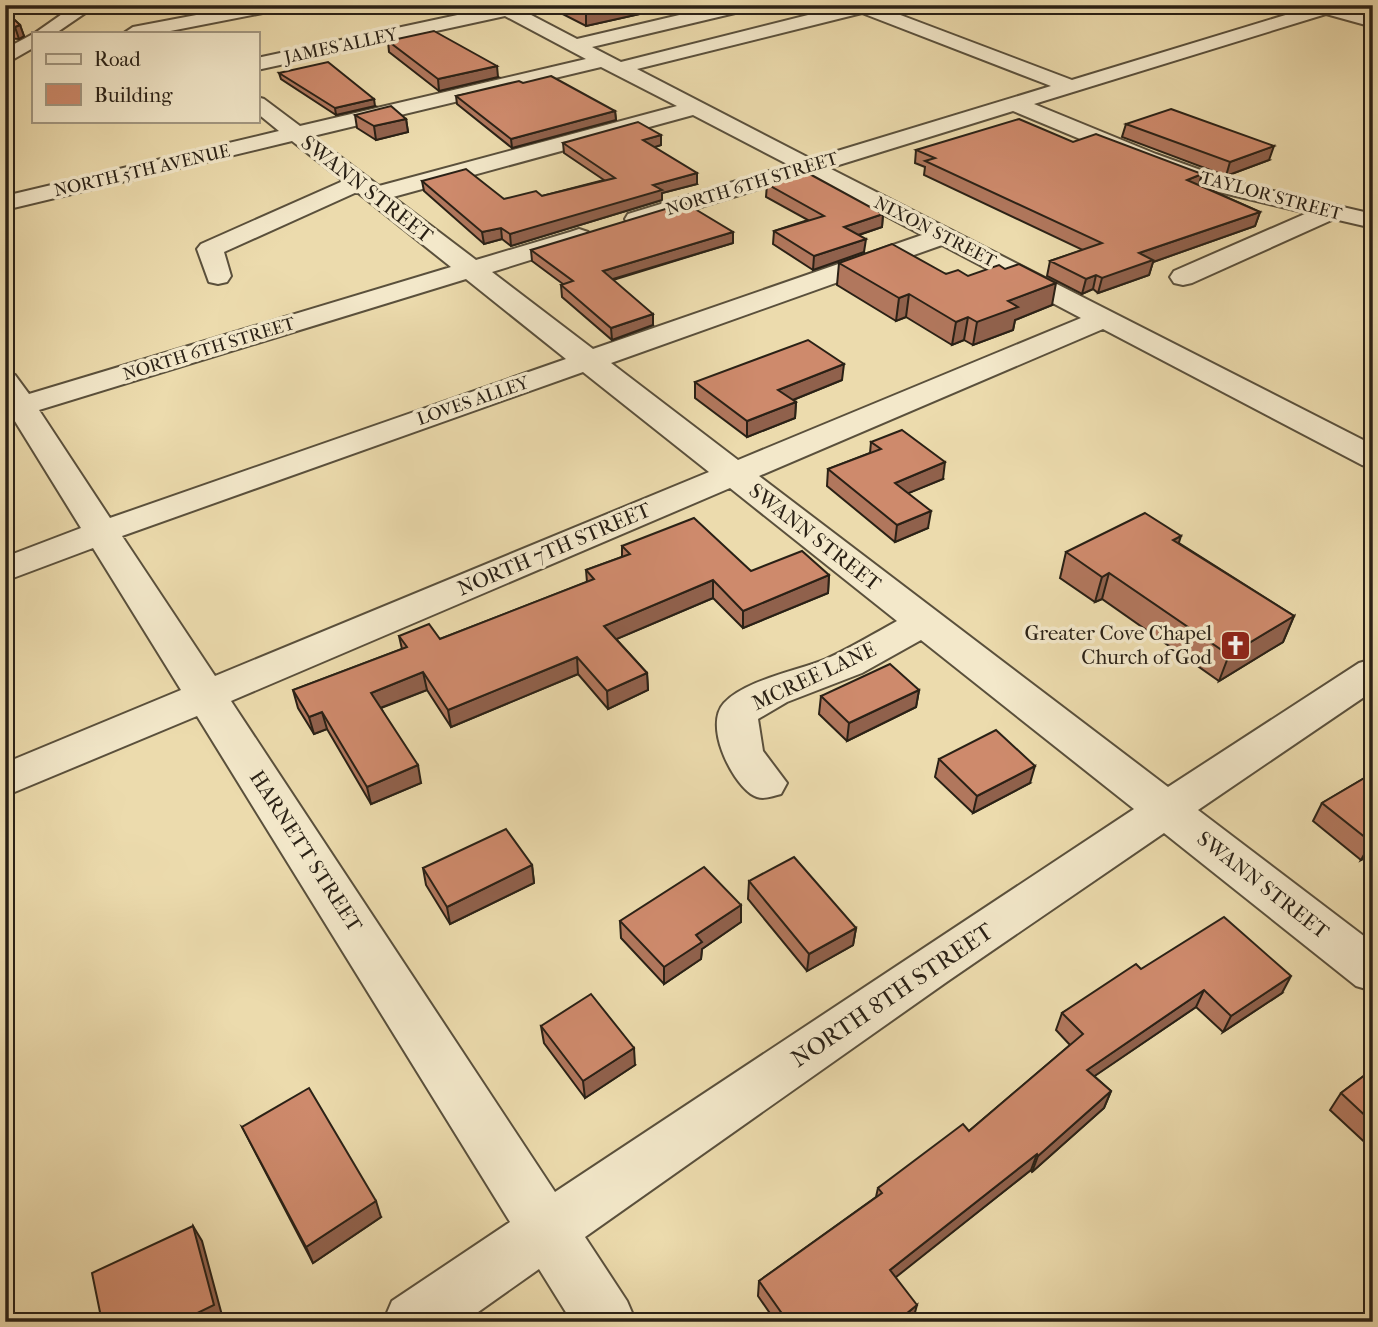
<svg xmlns="http://www.w3.org/2000/svg" width="1378" height="1327" font-family="'IM FELL French Canon',serif">
<rect width="100%" height="100%" fill="#ecdbad"/>
<filter id="stains"><feTurbulence type="fractalNoise" baseFrequency=".00286" numOctaves="4"/><feColorMatrix values="0 0 0 0 .2 0 0 0 0 .09 0 0 0 0 .02 0 0 0 .5 -.17"/></filter>
<radialGradient id="worn" r=".72"><stop offset=".6" stop-color="#630" stop-opacity="0"/><stop offset="1" stop-color="#630" stop-opacity=".3"/></radialGradient>
<g fill="none" stroke-linecap="round" stroke-linejoin="round">
<defs>
<g id="minor">
<path d="M75,5H97L56,33H35Z"/>
<path d="M249,5H287L278,10L160,33H124L133,27Z"/>
<path d="M488,5L514,6L577,39L722,5H755L752,9L592,47L621,62L848,5H874L1072,80L1318,5H1347L1345,8L1373,16V27L1326,14L1034,104L1156,154L1234,182L1373,214V228L1334,219L1192,283L1183,285L1174,283L1170,277L1174,271L1307,213L1219,192L1140,164L1013,111L829,168L1373,445V468L1362,465L1103,329L759,476L1168,787L1359,663L1373,659V691L1198,810L1373,943V991L1356,986L1164,833L948,981L585,1237L627,1301L636,1322H572L539,1269L464,1322H383L392,1301L510,1222L197,716L5,796V763L181,690L93,548L5,581V557L81,528L13,418L5,420V372L15,375L29,394L451,267L357,192L224,252L231,276L227,282L218,284L209,282L197,249L201,244L343,181L292,141L5,210V196L279,131L257,113V97L264,99L300,126L586,59L505,16L257,70V58L490,8ZM862,13L1051,86L811,159L637,69ZM601,67L677,106L379,186L313,136ZM693,115L789,165L628,214L625,219L628,224L637,226L646,224L807,174L922,235L593,349L492,272L588,242L592,237L588,232L579,229L570,232L476,260L393,197ZM942,245L1081,318L738,460L611,363ZM466,279L566,359L110,518L39,410ZM583,372L709,472L215,676L122,536ZM730,488L897,621C873,634 851,648 826,659C797,671 745,680 724,703C704,725 730,779 751,794C761,801 770,797 781,794L787,783L763,751L758,719L787,702L862,673L921,640L1134,809L555,1192L231,701Z"/>
<path d="M33,34V48L5,64V49Z"/>
</g>
</defs>
<use href="#minor" stroke="#5a503c" stroke-width="4"/>
<use href="#minor" fill="#f3e8ca" fill-rule="evenodd"/>
</g>
<g fill="#b1775d" stroke="#2a2116" stroke-width="2">
<path d="M545,5H680L586,26Z"/>
<path d="M5,11L20,25L24,36L19,39L5,38Z"/>
<path d="M388,41L498,77L439,91L389,52Z"/>
<path d="M279,73L375,106L336,115L281,79Z"/>
<path d="M523,83L615,111L616,120L512,148L457,104L456,96Z"/>
<path d="M355,115L406,119L408,132L376,140L357,128Z"/>
<path d="M1126,124L1269,160L1226,176L1122,137Z"/>
<path d="M661,135V145L654,147L697,184L662,193V200L511,246L502,239L484,244L424,191L422,181L504,199L542,196L604,180L564,153L563,143Z"/>
<path d="M1073,142L1202,174L1199,185L1260,212L1255,226L1153,262L1149,275L1098,293L1093,289L1082,294L1047,276L1050,261L1083,250L924,175L925,167L915,163L916,150Z"/>
<path d="M767,184L883,214L882,227L859,235L864,252L813,270L773,244L774,231L808,220L766,197Z"/>
<path d="M733,243L613,280L653,325L612,340L562,297L561,285L563,284L532,261L531,250Z"/>
<path d="M839,263L968,276L1052,305L1015,320L1013,330L973,345L964,340L952,345L906,317L896,321L837,285Z"/>
<path d="M842,380L793,400L796,402L795,418L747,437L695,398V382Z"/>
<path d="M871,442L943,479L908,493L928,528L895,542L827,486L828,469L870,453Z"/>
<path d="M1179,543L1294,616L1283,642L1219,681L1102,599L1095,602L1060,578L1066,552Z"/>
<path d="M622,546L751,571L829,575L828,593L743,628L713,598L616,639L647,673L648,690L608,709L578,674L451,727L427,690L381,708L421,783L371,804L327,729L314,734L298,708L293,690L402,649L399,636L440,639L587,582L586,570L622,557Z"/>
<path d="M919,690L916,707L847,741L819,714L821,696Z"/>
<path d="M939,759L1030,783L973,813L935,777Z"/>
<path d="M1373,773V853L1361,860L1313,821L1322,803Z"/>
<path d="M532,865L534,883L450,924L426,885L423,868Z"/>
<path d="M749,881L856,928L853,945L807,971L748,899Z"/>
<path d="M741,905V922L702,949L701,959L664,984L621,938L620,921Z"/>
<path d="M1141,969L1282,993L1223,1032L1196,1007L1094,1076L1111,1091L1104,1108L1032,1172L1031,1170L895,1277L913,1320L910,1322H776L758,1296L759,1281L876,1197L878,1188L969,1131L1070,1045L1056,1030L1062,1013Z"/>
<path d="M541,1026L635,1065L585,1098L544,1043Z"/>
<path d="M1373,1069V1150L1330,1110L1341,1093Z"/>
<path d="M242,1127L381,1217L313,1263Z"/>
</g>
<g fill="#90614c" stroke="#2a2116" stroke-width="2">
<path d="M626,5H680L586,26V14Z"/>
<path d="M20,25L24,36L19,39L15,27Z"/>
<path d="M497,66L498,77L439,91L438,79Z"/>
<path d="M374,99L375,106L336,115L335,108Z"/>
<path d="M615,111L616,120L512,148L511,139Z"/>
<path d="M406,119L408,132L376,140L374,126Z"/>
<path d="M661,135V145L643,151V140Z"/>
<path d="M1274,146L1269,160L1226,176L1230,162Z"/>
<path d="M697,173V184L662,193V200L511,246L510,234L653,185Z"/>
<path d="M1202,174L1198,187L1187,180Z"/>
<path d="M1260,212L1255,226L1153,262L1149,275L1098,293L1102,278L1139,253Z"/>
<path d="M883,214L882,227L843,240L844,227Z"/>
<path d="M501,228L502,239L484,244L482,232Z"/>
<path d="M733,232V243L603,282V271Z"/>
<path d="M866,239L864,252L813,270L814,256Z"/>
<path d="M1096,275L1093,289L1082,294L1086,279Z"/>
<path d="M1056,283L1052,305L1015,320L1013,330L973,345L977,322L1008,301Z"/>
<path d="M909,294L906,317L896,321L899,298Z"/>
<path d="M653,314V325L612,340L611,328Z"/>
<path d="M968,317L964,340L952,345L956,322Z"/>
<path d="M844,364L842,380L778,406V390Z"/>
<path d="M796,402L795,418L747,437V421Z"/>
<path d="M945,462L943,479L892,500L895,483Z"/>
<path d="M931,511L928,528L895,542L897,525Z"/>
<path d="M1181,536L1173,561V540Z"/>
<path d="M1109,573L1102,599L1095,602L1102,577Z"/>
<path d="M829,575L828,593L743,628V611Z"/>
<path d="M713,580V598L605,644L604,626Z"/>
<path d="M1294,616L1283,642L1219,681L1229,655Z"/>
<path d="M577,657L578,674L451,727L448,710Z"/>
<path d="M423,672L427,690L375,710L371,693Z"/>
<path d="M647,673L648,690L608,709L607,691Z"/>
<path d="M919,690L916,707L847,741L849,723Z"/>
<path d="M322,712L327,729L314,734L309,717Z"/>
<path d="M418,765L421,783L371,804L367,787Z"/>
<path d="M1035,766L1030,783L973,813L977,796Z"/>
<path d="M1373,841V853L1361,860L1371,842Z"/>
<path d="M532,865L534,883L450,924L447,907Z"/>
<path d="M741,905V922L702,949L701,959L664,984V967L696,935Z"/>
<path d="M856,928L853,945L807,971L809,954Z"/>
<path d="M1291,976L1282,993L1223,1032L1231,1016Z"/>
<path d="M1204,990L1196,1007L1080,1086L1087,1070Z"/>
<path d="M634,1048L635,1065L585,1098L583,1081Z"/>
<path d="M1111,1091L1104,1108L1032,1172L1038,1156Z"/>
<path d="M1037,1154L1031,1170L886,1285L890,1270Z"/>
<path d="M376,1201L381,1217L313,1263L306,1247Z"/>
<path d="M193,1226L202,1241L223,1319L217,1322H179Z"/>
<path d="M917,1305L913,1320L910,1322H896Z"/>
</g>
<g fill="#ce8a6c" stroke="#2a2116" stroke-width="2">
<path d="M568,5H626L586,14Z"/>
<path d="M5,11L20,25L15,27H5Z"/>
<path d="M434,31L497,66L438,79L388,41Z"/>
<path d="M328,62L374,99L335,108L279,73Z"/>
<path d="M551,76L615,111L511,139L456,96L519,81L523,83Z"/>
<path d="M391,106L406,119L374,126L355,115Z"/>
<path d="M1171,109L1274,146L1230,162L1126,124Z"/>
<path d="M1019,119L1073,142L1096,134L1202,174L1187,180L1260,212L1139,253L1153,260L1102,278L1096,275L1086,279L1050,261L1102,243L925,161L935,158L916,150Z"/>
<path d="M638,122L661,135L643,140L697,173L653,185L662,190L510,234L501,228L482,232L422,181L466,169L504,199L536,191L542,196L615,178L563,143Z"/>
<path d="M806,172L883,214L844,227L866,239L814,256L774,231L824,216L767,184Z"/>
<path d="M685,203L733,232L603,271L653,314L611,328L561,285L573,281L531,250Z"/>
<path d="M892,244L946,274L958,270L968,276L999,265L1005,269L1019,264L1056,283L1008,301L1018,307L977,322L968,317L956,322L909,294L899,298L839,263Z"/>
<path d="M808,340L844,364L778,390L796,402L747,421L695,382Z"/>
<path d="M902,430L945,462L895,483L931,511L897,525L828,469L881,449L871,442Z"/>
<path d="M1145,513L1181,536L1173,540L1294,616L1229,655L1109,573L1102,577L1066,552Z"/>
<path d="M694,518L751,571L802,551L829,575L743,611L713,580L604,626L647,673L607,691L577,657L448,710L423,672L371,693L418,765L367,787L322,712L309,717L293,690L407,647L399,636L429,624L440,639L594,579L586,570L630,554L622,546Z"/>
<path d="M890,664L919,690L849,723L821,696Z"/>
<path d="M996,730L1035,766L977,796L939,759Z"/>
<path d="M1373,773V841L1371,842L1322,803Z"/>
<path d="M506,829L532,865L447,907L423,868Z"/>
<path d="M794,857L856,928L809,954L749,881Z"/>
<path d="M704,867L741,905L696,935L702,942L664,967L620,921Z"/>
<path d="M1224,917L1291,976L1231,1016L1204,990L1087,1070L1111,1091L1038,1156L1037,1154L890,1270L917,1305L896,1322H788L759,1281L882,1193L878,1188L963,1124L969,1131L1083,1034L1062,1013L1136,964L1141,969Z"/>
<path d="M591,994L634,1048L583,1081L541,1026Z"/>
<path d="M1373,1069V1123L1341,1093Z"/>
<path d="M309,1088L376,1201L306,1247L242,1127Z"/>
<path d="M193,1226L214,1305L179,1322H102L92,1273Z"/>
</g>
<defs>
<symbol id="church-square" viewBox="-11 -11 22 22"><rect x="-9" y="-9" width="18" height="18" rx="4" fill="#8f2418" stroke="#f3e8ca"/><path d="M-1.2-6h2.4v3.5h3.3v2.4h-3.3V6h-2.4V-.1h-3.3v-2.4h3.3Z" fill="#fff"/></symbol>
</defs>
<g fill-rule="evenodd">
<use href="#church-square" x="1218" y="628" width="35" height="35"/>
</g>
<g text-anchor="middle" dominant-baseline="central" stroke-width="7" stroke-linejoin="round" paint-order="stroke">
<g font-size="18" fill="#2a2116" stroke="#f3e8ca">
<text transform="translate(341 46) rotate(-12)">JAMES ALLEY</text>
<text transform="translate(142 171) rotate(-13)">NORTH 5TH AVENUE</text>
<text transform="translate(752 184) rotate(-17)">NORTH 6TH STREET</text>
<text transform="translate(1271 196) rotate(15)">TAYLOR STREET</text>
<text transform="translate(935 232) rotate(27)">NIXON STREET</text>
<text transform="translate(209 349) rotate(-17)">NORTH 6TH STREET</text>
<text transform="translate(473 401) rotate(-19)">LOVES ALLEY</text>
</g>
<g font-size="21" fill="#2a2116" stroke="#f3e8ca">
<text transform="translate(367 189) rotate(38)">SWANN STREET</text>
<text transform="translate(815 537) rotate(38)">SWANN STREET</text>
<text transform="translate(554 549) rotate(-23)">NORTH 7TH STREET</text>
<text transform="translate(814 676) rotate(-25)">MCREE LANE</text>
<text transform="translate(306 851) rotate(57)">HARNETT STREET</text>
<text transform="translate(1263 885) rotate(38)">SWANN STREET</text>
</g>
<g font-size="21" fill="#2a2116" stroke="#f3e8ca" text-anchor="end">
<text x="1212" y="633">Greater Cove Chapel<tspan x="1212" dy="24">Church of God</tspan></text>
</g>
<g font-size="24" fill="#2a2116" stroke="#f3e8ca">
<text transform="translate(892 995) rotate(-34)">NORTH 8TH STREET</text>
</g>
</g>
<rect width="1378" height="1327" fill="none" stroke="#ecdbad" stroke-width="28"/>
<rect x="7" y="7" width="1364" height="1313" fill="none" stroke="#2a2116" stroke-width="3.5"/>
<rect x="14" y="14" width="1350" height="1299" fill="none" stroke="#2a2116" stroke-width="2"/>
<rect x="32" y="32" width="228" height="91" fill="#f3e8ca" stroke="#a39882" stroke-width="2"/>
<rect x="46" y="54" width="35" height="10" fill="#f3e8ca" stroke="#a39882" stroke-width="2"/>
<text x="94" y="66" font-size="21" fill="#2a2116">Road</text>
<rect x="46" y="84" width="35" height="21" fill="#ce8a6c" stroke="#a39882" stroke-width="2"/>
<text x="94" y="102" font-size="21" fill="#2a2116">Building</text>
<rect width="100%" height="100%" filter="url(#stains)"/>
<rect width="100%" height="100%" fill="url(#worn)"/>
</svg>
